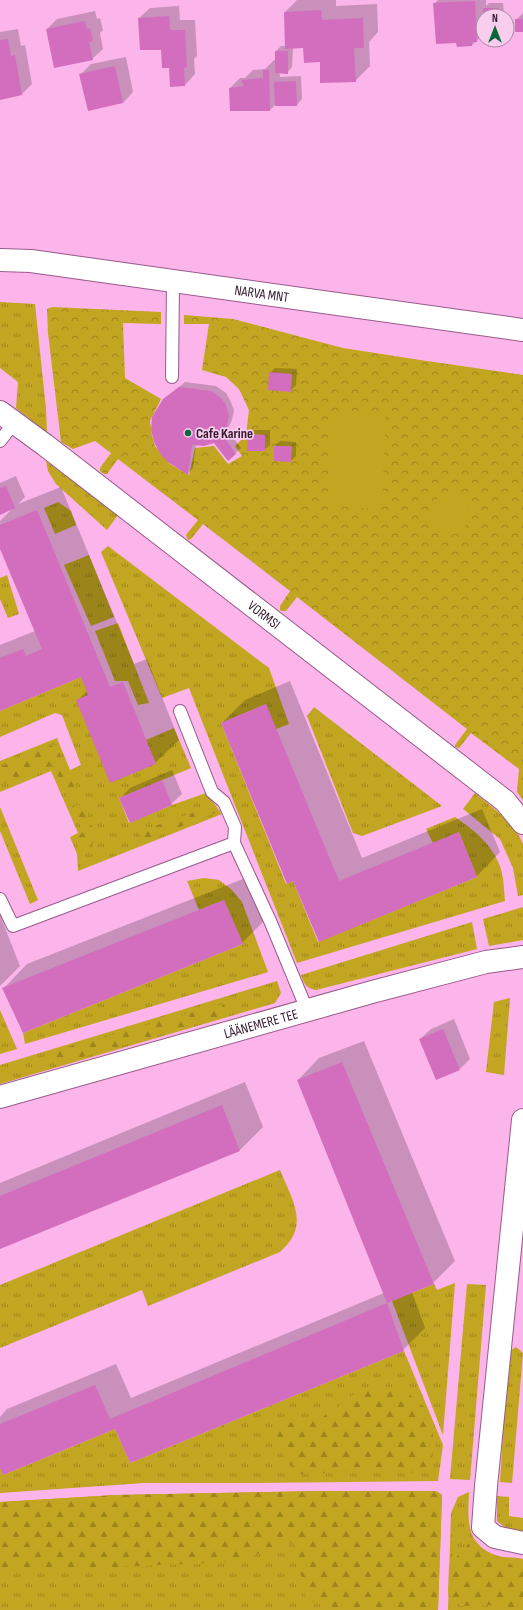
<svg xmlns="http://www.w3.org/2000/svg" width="523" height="1610" font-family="'Sofia Sans Condensed',sans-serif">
<defs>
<pattern id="grass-tufts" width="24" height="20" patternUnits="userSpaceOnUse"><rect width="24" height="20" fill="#c2a520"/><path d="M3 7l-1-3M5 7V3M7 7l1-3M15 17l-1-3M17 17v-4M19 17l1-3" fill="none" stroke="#9e861c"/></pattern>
<pattern id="forest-firs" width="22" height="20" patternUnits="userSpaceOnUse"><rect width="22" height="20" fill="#c2a520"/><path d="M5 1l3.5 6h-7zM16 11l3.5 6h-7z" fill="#9e861c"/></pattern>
<pattern id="park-crowns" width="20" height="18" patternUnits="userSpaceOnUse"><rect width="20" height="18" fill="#c2a520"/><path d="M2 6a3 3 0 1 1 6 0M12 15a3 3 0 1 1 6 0" fill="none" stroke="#9e861c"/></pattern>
</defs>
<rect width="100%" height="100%" fill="#fbb5ea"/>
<g fill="url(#grass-tufts)">
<path d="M0,302L35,304L46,409L47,433L16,408L18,382L0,368Z"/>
<path d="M46,461L118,515L107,530L56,484L48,471Z"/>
<path d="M58,502L71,511L76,525L55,534L44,508Z"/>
<path d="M108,546L269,668L289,724L276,729L266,704L221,723L286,884L293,881L318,942L477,877L459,832L433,843L426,829L455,817C476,831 496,848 502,873C504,882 504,892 505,901L297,963L189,688L162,698L101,552Z"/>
<path d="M89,555L114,617L91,626L64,565Z"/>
<path d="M7,575L19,614L8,618L0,599V578Z"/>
<path d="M118,623L149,703L138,705L128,681H115L95,631Z"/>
<path d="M81,677L146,740L174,728L191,768L119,798L129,823L172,805L206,793L222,814L78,871L77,854L70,837L78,833L51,771L0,792V761L57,738L70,770L81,765L62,715L55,713L0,737V711Z"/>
<path d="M314,707L442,806L362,836L353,833L307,716Z"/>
<path d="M475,793C493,808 514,822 523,844V895L518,896L513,868L500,839L463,809Z"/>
<path d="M0,807L38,900L30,904L0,831Z"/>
<path d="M204,878L219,880L231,889L242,902L268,972L25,1044L23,1033L243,944L224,900L199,910L187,881Z"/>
<path d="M523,907V940L489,946L483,919Z"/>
<path d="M472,922L477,949L316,990C306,988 304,984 301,975Z"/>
<path d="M277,981L281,993L275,1003L0,1084V1065Z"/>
<path d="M510,998L504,1075L486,1072L494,1002Z"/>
<path d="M0,1010L17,1049L0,1054Z"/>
<path d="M280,1170C288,1191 305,1216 292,1238C289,1243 284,1248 280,1252L148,1306L142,1290L0,1348V1285Z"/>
<path d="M455,1283L443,1435L392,1301L434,1284L437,1290Z"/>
<path d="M467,1284L486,1285L470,1480L450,1479Z"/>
<path d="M516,1347L523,1353L512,1483L500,1482L508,1352Z"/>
<path d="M404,1351L443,1445L438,1481L244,1483H144L0,1493V1468L3,1475L115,1429L130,1463Z"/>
<path d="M325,1491H436L442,1495L438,1610H0V1502L116,1495Z"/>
<path d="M469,1492C468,1520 465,1543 495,1555C503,1558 514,1557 523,1559V1610H448L451,1513L458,1497Z"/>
<path d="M497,1496L509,1497V1516L523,1518V1531L507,1529L497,1521Z"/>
</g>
<g fill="url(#forest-firs)">
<path d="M55,744L79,794L68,798L53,765L3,783L0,778V767Z"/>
<path d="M82,805L96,835L90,851L81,852L75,840L83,832L72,806Z"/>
<path d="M212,806L215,813L143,842L138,832Z"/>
<path d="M224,1004L227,1015L55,1065L51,1051Z"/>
<path d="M403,1389L428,1410L435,1447L427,1473L372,1471L301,1474L283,1458L275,1424L320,1419L358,1391Z"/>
<path d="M325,1491H436L442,1495L438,1610H339L306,1600L294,1542L232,1562L0,1572V1502L116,1495Z"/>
<path d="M473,1539L481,1548L523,1572V1610H510L504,1605L461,1606L448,1593L449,1565Z"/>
</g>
<path fill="url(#park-crowns)" d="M52,307L161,312V324L123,323L125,378L161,399L150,421L152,436L155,446L170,464L189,475L195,448L214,446L228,464L242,456L235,446L246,435L249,410L239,389L226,377L202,370L209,324H184V315L233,319L343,348L420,360L523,375V800L517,792L519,769L471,733L459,748L455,747V745L467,729L297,597L286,611H282L280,610V606L290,591L203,524L191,539L188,540L186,535L198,520L118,459L107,474H104L100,471V468L111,453L95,441L73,449L61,442L48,333L47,309Z"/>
<g fill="#c2a520">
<path d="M332,411L386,413L382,509L328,506Z"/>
<circle cx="449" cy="515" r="20"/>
</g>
<g fill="#0003">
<path d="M297,0H336V6L377,4L378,32L369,42L370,66L355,81L321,61L304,47L293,48L292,67L287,73L279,72L280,77L301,76L302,99L297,105L276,104L270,110H231L230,88L240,78H245L253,70L265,69L274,60H276V51L281,46H286L285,12Z"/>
<path d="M438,0H486V6L489,3H503L504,16H483V35L472,45L457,42L434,4Z"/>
<path d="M179,6L180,20H195L197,56L194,59L195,74L185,85L170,67L162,49H141L139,18L150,8Z"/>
<path d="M95,11L97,19L100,18L103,30L100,33L103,49L92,59L47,29L57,19Z"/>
<path d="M523,13V31L516,20Z"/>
<path d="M18,29L21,46L25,45L32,84L22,94L0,99V32Z"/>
<path d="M126,57L133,92L123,103L81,74L91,64Z"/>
<path d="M275,368L297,369L296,385L290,391L270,373Z"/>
<path d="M185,382L216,386L226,393L230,400L234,410L232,420L227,430L241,448L228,460L214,442L196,444L193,468L188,473L164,400Z"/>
<path d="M254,430H270V445L264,450L249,435Z"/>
<path d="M280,441L296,442V456L290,461L275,446Z"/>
<path d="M16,476L25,497L18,504L61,487L134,664L147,659L179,740L155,763L77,701L88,690L82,676L0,710V645L35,631L0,546V521L13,508L0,514V483Z"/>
<path d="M290,681L362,858L482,809L500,852L477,876L319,941L294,880L222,723L245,700Z"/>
<path d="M172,770L182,794L171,804L120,799L130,788Z"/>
<path d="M248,877L266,919L242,943L4,988L27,964Z"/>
<path d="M0,915L20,966L0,986Z"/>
<path d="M454,1019L470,1059L460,1069L420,1039L431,1029Z"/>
<path d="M364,1041L455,1261L433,1283L412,1292L425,1328L403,1350L116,1428L0,1466V1417L7,1409L116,1364L131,1398L384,1293L298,1080L319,1058Z"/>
<path d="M245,1082L263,1127L240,1150L0,1248V1183Z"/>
</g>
<g fill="#d36ebe">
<path d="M475,1L477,42H472V46L457,47L456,43L436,44L433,3Z"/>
<rect x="483" y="8" width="16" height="8"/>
<path d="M321,10L322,20L363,18L364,48H354L356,82L320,83V62L304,63L303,48L285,49L284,12Z"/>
<path d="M169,16L170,30H185L187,67L184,68L185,86L170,87L169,68H162L161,50H140L138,18Z"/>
<rect x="515" y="19" width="8" height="13"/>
<path d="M85,21L87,29L90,28L93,41L89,42L93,60L54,68L46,29Z"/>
<path d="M8,39L11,56L15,55L22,95L0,100V40Z"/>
<path d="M275,51H288V74L275,73Z"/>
<path d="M115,66L123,103L88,111L79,74Z"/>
<path d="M263,70H269L270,111H230L229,88L244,86L241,80L263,78Z"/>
<path d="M296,81L297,106H275L274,82Z"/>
<path d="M269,372L292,374L291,392L268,390Z"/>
<path d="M179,387L211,391L221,398L226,405L229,416L227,426L222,435L236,454L228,461L214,443L204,446L192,445L188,475L168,462L161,455L154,442L151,430L152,417L163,399Z"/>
<path d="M248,434L265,435V451H247Z"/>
<path d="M274,446H292L291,462L274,461Z"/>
<path d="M6,486L15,508L0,515V488Z"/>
<path d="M37,510L110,687L123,682L156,764L110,783L76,700L88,695L81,677L0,711V658L23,649L26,656L42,649L0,549V525Z"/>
<path d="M266,704L339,881L459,832L477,877L319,942L293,881L287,884L221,723Z"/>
<path d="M162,780L172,805L130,823L119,798Z"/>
<path d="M224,900L243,944L23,1033L2,988Z"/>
<path d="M443,1029L460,1070L436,1080L419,1039Z"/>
<path d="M342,1062L434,1284L387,1303L404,1351L130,1463L115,1429L3,1475L0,1468V1424L95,1385L110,1419L387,1303L297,1080Z"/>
<path d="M222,1105L240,1151L0,1249V1196Z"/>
</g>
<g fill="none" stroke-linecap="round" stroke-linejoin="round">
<defs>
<g id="lane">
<path d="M172,377L173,281"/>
<path d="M0,441L14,423"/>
<path d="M180,711L212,792L224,802L235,827L234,843"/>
<path d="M0,899L13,926L234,843L271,923L307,1010"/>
</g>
<g id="street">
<path id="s1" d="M0,412L45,445L505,801L523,823"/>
<path id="s2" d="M0,1097L372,992L486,962L523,957"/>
<path d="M523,1120L486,1486L483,1527L495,1537L523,1543"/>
</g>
<g id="secondary">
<path id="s3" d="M0,260L31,261L523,330"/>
</g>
</defs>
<use href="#lane" stroke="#995a8b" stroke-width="14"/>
<use href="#street" stroke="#995a8b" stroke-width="24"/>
<use href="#secondary" stroke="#995a8b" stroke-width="24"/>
<use href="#lane" stroke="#fff" stroke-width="12"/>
<use href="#street" stroke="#fff" stroke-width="22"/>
<use href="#secondary" stroke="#fff" stroke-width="22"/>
</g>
<circle fill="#09673b" stroke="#f8cded" stroke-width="1.5" cx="188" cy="433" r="4"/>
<g text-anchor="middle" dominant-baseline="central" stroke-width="3.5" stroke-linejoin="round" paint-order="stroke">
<g font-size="14" fill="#33192d" stroke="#f8cded">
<text stroke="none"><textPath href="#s3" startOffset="264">NARVA MNT</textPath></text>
<text stroke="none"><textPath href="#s1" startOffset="333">VORMSI</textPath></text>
<text stroke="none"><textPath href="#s2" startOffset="271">LÄÄNEMERE TEE</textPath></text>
</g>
<g font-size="14" font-weight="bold" fill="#33192d" stroke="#f8cded" text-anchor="start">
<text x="196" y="433">Cafe Karine</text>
</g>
</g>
<g transform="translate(495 28)"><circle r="19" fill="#f8cded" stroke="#a985a0"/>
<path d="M0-3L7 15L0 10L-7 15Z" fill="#09673b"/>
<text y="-6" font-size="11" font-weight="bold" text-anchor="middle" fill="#33192d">N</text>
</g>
</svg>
